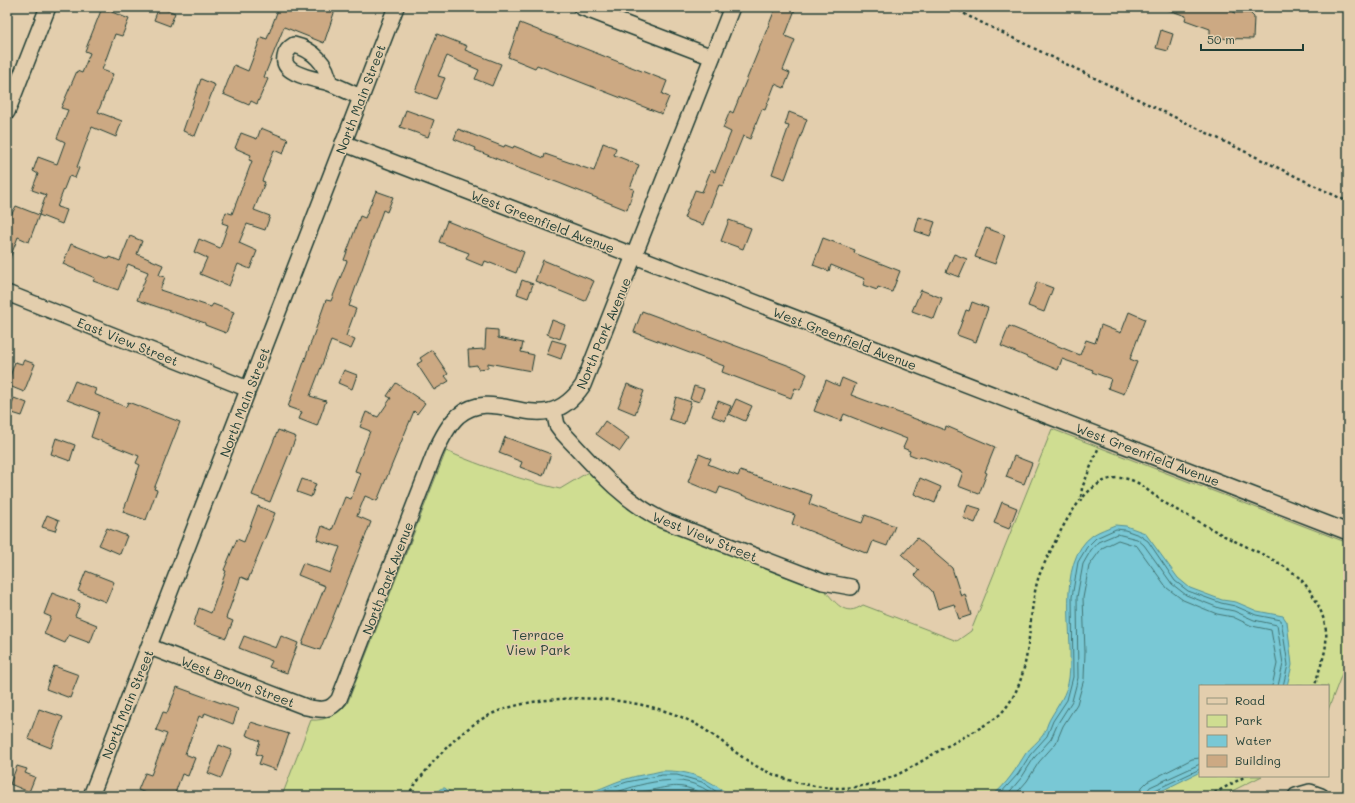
<svg xmlns="http://www.w3.org/2000/svg" width="1355" height="803" font-family="Mali,sans-serif">
<rect width="100%" height="100%" fill="#e3cead"/>
<filter id="ink" filterUnits="userSpaceOnUse"><feTurbulence type="fractalNoise" baseFrequency=".025" numOctaves="2"/><feDisplacementMap in="SourceGraphic" scale="8" xChannelSelector="R" yChannelSelector="G"/><feConvolveMatrix kernelMatrix="1 2 1 2 8 2 1 2 1" color-interpolation-filters="sRGB"/></filter>
<g filter="url(#ink)">
<path fill="#cfdd91" stroke="#778d62" d="M1052,429L1348,543V658L1328,710V686H1200V776H1262L1222,796H282L311,720C325,721 337,715 347,704L446,451C484,467 521,480 560,489L590,471L616,497L644,519L824,590C836,602 844,618 863,605L957,641L971,631Z"/>
<g fill="#79c8d5" stroke="#559095">
<path d="M1115,525L1126,526L1145,533L1178,578L1190,588L1222,600L1236,602L1257,611L1283,616L1287,622L1292,665L1287,686H1200V772L1151,796H992C1007,784 1016,769 1026,753C1031,747 1038,742 1043,735C1046,731 1047,724 1050,719C1058,705 1067,694 1069,678C1075,637 1054,563 1093,535C1099,531 1108,528 1115,525Z"/>
<path d="M661,771C689,770 708,778 730,796H436C437,791 439,788 445,788C457,800 473,793 488,793C522,794 555,797 588,792C601,790 613,782 626,779C637,775 650,774 661,771Z"/>
</g>
<g fill="none" stroke-linecap="round" stroke-linejoin="round">
<g stroke="#437574" stroke-width="1">
<path d="M585,796L627,782L662,775H677L702,782L723,796"/>
<path d="M605,796C641,784 682,768 715,796"/>
<path d="M622,796C630,793 638,792 647,791C672,786 682,782 705,796"/>
<path d="M998,796L1018,774L1030,755L1047,736L1053,721L1067,700L1073,677L1072,597L1078,562L1087,547L1096,538L1116,529L1125,530L1139,535L1148,541L1175,581L1188,591L1221,603L1235,606L1256,615L1281,620L1288,665L1283,686"/>
<path d="M1006,796L1022,777L1034,758L1051,739L1058,723L1072,701L1078,678L1077,597L1083,564L1091,550L1098,542L1117,534L1137,539L1144,545L1172,584L1186,595L1219,608L1234,611L1254,620L1277,625L1283,664L1278,686"/>
<path d="M1014,796L1027,781L1039,762L1056,743L1063,726L1077,704L1084,679L1085,652L1083,598L1089,566L1102,548L1118,540L1137,546L1167,588L1183,600L1217,614L1233,617L1252,626L1271,630L1277,664L1272,686"/>
<path d="M1140,796L1142,787L1147,782L1192,759L1200,758"/>
<path d="M1146,796L1147,791L1150,787L1200,764"/>
<path d="M1151,796L1153,791L1200,769"/>
</g>
</g>
<g fill="#cca983" stroke="#1f3d34">
<path d="M159,7L175,13L170,26L154,20Z"/>
<path d="M279,7H336L324,43L284,27L264,77L268,79L257,104L251,101L249,105L223,94L234,65L248,71L261,37L267,39Z"/>
<path d="M776,7H796L785,36L795,40L783,70L790,73L784,88L775,84L765,110L762,109L750,139L743,136L723,186L719,185L703,225L684,218L695,190L702,192L711,170L715,172L731,132L723,128L730,111L733,113Z"/>
<path d="M1166,7H1234V13H1250L1254,17L1253,39L1210,38V29L1185,20L1186,16L1166,9Z"/>
<path d="M102,8L129,19L122,36L115,34L102,70L113,74L98,112L122,121L116,137L92,127L77,167L79,168L75,178L69,176L57,207L67,210L62,224L39,215L46,195L32,190L38,174L33,171L38,157L57,164L65,142L57,138L68,110L61,108L77,71L82,73L90,53L85,51Z"/>
<path d="M520,23L667,81L662,94L669,97L662,114L537,65L535,68L508,57Z"/>
<path d="M1161,30L1173,34L1168,51L1156,48Z"/>
<path d="M437,34L467,46L465,50L501,64L492,86L475,79L479,70L447,56L438,76L445,78L436,99L415,91Z"/>
<path d="M201,79L215,85L195,136L183,131Z"/>
<path d="M406,110L434,120L428,137L400,127Z"/>
<path d="M789,112L807,119L785,179L772,174L789,126L785,125Z"/>
<path d="M261,128L288,139L283,154L274,150L262,181L265,182L254,210L270,216L265,230L247,224L239,243L257,251L250,269L238,264L229,286L200,274L207,258L194,252L199,239L220,248L228,225L222,223L226,212L232,214L252,161L249,160L251,155L235,148L241,133L257,139Z"/>
<path d="M458,129L504,147L505,145L513,148L514,146L544,158L545,154L594,171L603,143L616,148L614,155L639,165L630,188L634,189L627,210L559,183L507,164V163L475,150L476,148L454,139Z"/>
<path d="M376,191L393,197L387,212L383,210L349,306L356,309L346,336L355,340L351,349L331,341L310,396L326,401L317,426L299,419L302,412L288,407L326,300L331,301L347,261L344,260L360,216L365,218Z"/>
<path d="M16,206L39,215L29,242L18,237L8,263L7,223Z"/>
<path d="M919,217L935,222L930,236L915,231Z"/>
<path d="M729,220L751,228L743,249L721,241Z"/>
<path d="M447,221L524,252L516,273L485,261L483,266L466,259L469,253L439,242Z"/>
<path d="M986,228L1005,235L995,264L975,257Z"/>
<path d="M130,236L142,241L137,254L163,265L159,275L165,277L160,290L211,307L213,304L234,312L226,333L205,325V323L137,300L148,272L128,264L118,290L93,281L95,278L63,264L71,244L109,259L110,257L120,261Z"/>
<path d="M823,238L855,250L854,253L900,271L892,292L878,287L877,290L863,285L865,279L831,265L829,271L813,265Z"/>
<path d="M954,254L967,259L959,277L946,272Z"/>
<path d="M543,260L594,281L585,301L535,281Z"/>
<path d="M522,280L533,284L528,298L517,294Z"/>
<path d="M1037,282L1053,288L1044,312L1028,306Z"/>
<path d="M921,290L942,298L934,319L912,311Z"/>
<path d="M972,302L988,308L976,342L957,335L966,310L969,311Z"/>
<path d="M642,311L798,369L807,374L800,390L795,388L791,398L722,372L724,366L634,332Z"/>
<path d="M1129,312L1145,319L1130,359L1137,362L1124,394L1108,388L1111,379L1092,372L1093,370L1062,359L1058,370L1001,346L1009,326L1080,355L1086,340L1095,343L1101,325L1121,333Z"/>
<path d="M552,320L565,325L560,339L547,334Z"/>
<path d="M486,329L498,330V338L523,343L521,352L534,355L531,371L488,363V368L478,369L477,365L469,366L468,350L485,349Z"/>
<path d="M552,340L566,344L561,359L547,354Z"/>
<path d="M432,350L448,374L445,376L449,381L434,390L417,364L422,361L420,358Z"/>
<path d="M24,360L35,364L24,392L7,385L15,362L22,364Z"/>
<path d="M344,370L357,375L352,389L338,383Z"/>
<path d="M842,378L856,384L851,395L945,430L946,426L995,447L985,472L987,473L979,494L958,486L963,472L920,456L919,458L909,454L910,451L903,448L907,439L844,414L841,421L814,411L826,380L839,386Z"/>
<path d="M75,381L96,389L94,394L126,407L128,402L180,422L154,489L157,490L146,520L123,512L140,465L136,463L139,456L91,437L99,412L67,400Z"/>
<path d="M396,383L425,403L417,414L414,411L377,501L365,496L357,516L371,522L320,650L302,644L325,586L298,575L303,563L330,573L340,547L317,540L322,526L332,530L345,497L351,499L361,473L355,471L370,431L360,427L366,412L378,417L391,398L387,396Z"/>
<path d="M627,384L644,391L635,414L618,407Z"/>
<path d="M694,386L704,389L699,402L690,399Z"/>
<path d="M676,397L691,402L684,424L669,419Z"/>
<path d="M14,398L27,403L22,416L9,412Z"/>
<path d="M736,399L752,406L745,421L729,414Z"/>
<path d="M718,401L731,406L725,421L712,416Z"/>
<path d="M605,421L629,438L620,451L596,434Z"/>
<path d="M278,430L296,437L270,502L252,495Z"/>
<path d="M505,437L551,454L543,476L520,467L522,462L499,453Z"/>
<path d="M56,438L75,445L70,461L51,454Z"/>
<path d="M699,454L711,459L708,464L738,476L740,471L812,495L809,504L833,513L862,523L865,515L895,526L887,546L873,541L868,554L792,524L795,515L720,487L717,494L688,482Z"/>
<path d="M1014,456L1032,463L1024,484L1006,477Z"/>
<path d="M920,478L941,487L935,503L914,494Z"/>
<path d="M302,479L316,484L311,497L297,492Z"/>
<path d="M1002,502L1017,508L1009,529L994,523Z"/>
<path d="M968,505L981,509L975,523L963,518Z"/>
<path d="M258,506L275,513L248,580L241,577L226,618L233,621L226,638L193,626L199,608L211,613L226,571L224,570L237,539L244,542Z"/>
<path d="M47,515L59,520L55,531L42,527Z"/>
<path d="M107,528L127,536L120,554L99,545Z"/>
<path d="M917,538L952,568L961,596L965,594L971,615L959,619L954,604L938,609L932,591L915,575L919,570L902,555Z"/>
<path d="M86,571L114,582L106,602L78,591Z"/>
<path d="M52,593L80,604L75,616L97,625L90,643L69,635L65,643L44,634L51,617L44,614Z"/>
<path d="M244,636L276,648L281,636L298,643L287,673L269,667L272,661L239,648Z"/>
<path d="M54,666L79,675L70,698L46,689Z"/>
<path d="M177,687L238,709L233,724L205,713L203,718L199,716L185,754L195,758L188,776L182,774L174,796H153L138,790L145,773L151,775L167,734L156,730L163,712L167,713Z"/>
<path d="M39,709L63,717L51,748L28,739Z"/>
<path d="M251,722L289,734L276,770L259,764L262,756L256,754L260,741L246,735Z"/>
<path d="M219,745L232,750L221,778L208,773Z"/>
<path d="M17,766L27,769L25,773L35,777L29,792L10,784Z"/>
</g>
<g fill="none" stroke-linecap="round" stroke-linejoin="round">
<defs>
<g id="minor">
<path d="M581,7L712,57"/>
<path d="M329,83C328,64 312,49 294,45C289,48 286,51 285,57C281,75 317,79 329,83C340,87 350,93 361,97"/>
<path d="M7,112L48,7"/>
<path d="M343,143L1348,532"/>
<path d="M7,293L248,389"/>
<path d="M554,411L557,425L563,433C593,465 622,500 662,520L823,582L851,587"/>
<path d="M150,647L306,707C320,710 330,712 339,699L434,455C440,441 447,426 458,416C498,382 543,445 583,385L732,7"/>
<path d="M91,796L396,7"/>
<path d="M1296,796L1310,792L1321,796"/>
</g>
</defs>
<use href="#minor" stroke="#1f3d34" stroke-width="18"/>
<g stroke="#1f3d34" stroke-width="2.5" stroke-dasharray="3 3" stroke-linecap="butt">
<path d="M954,7L968,16L1348,202"/>
<path d="M1081,497L1082,488L1098,449"/>
<path d="M407,796C426,769 449,741 477,722C530,687 645,693 699,726C719,738 736,754 756,766C788,784 831,793 867,785C894,780 918,763 942,749C960,739 980,729 997,717C1003,712 1009,704 1013,697C1033,661 1027,617 1038,579C1041,569 1047,559 1051,550C1066,520 1093,462 1136,482C1144,486 1150,493 1157,497C1167,505 1178,511 1190,517C1207,526 1223,536 1241,544C1258,552 1275,560 1291,571C1311,585 1329,618 1326,643C1325,657 1318,671 1315,686"/>
<path d="M1209,796L1246,776"/>
</g>
<use href="#minor" stroke="#e3cead" stroke-width="15"/>
</g>
</g>
<g text-anchor="middle" dominant-baseline="central" stroke-width="3" stroke-linejoin="round" paint-order="stroke">
<g font-size="13" fill="#1f3d34" stroke="#e3cead">
<text transform="translate(360 99) rotate(-69)">North Main Street</text>
<text transform="translate(543 221) rotate(21)">West Greenfield Avenue</text>
<text transform="translate(603 333) rotate(-67)">North Park Avenue</text>
<text transform="translate(845 338) rotate(21)">West Greenfield Avenue</text>
<text transform="translate(128 341) rotate(22)">East View Street</text>
<text transform="translate(244 402) rotate(-69)">North Main Street</text>
<text transform="translate(1148 454) rotate(21)">West Greenfield Avenue</text>
<text transform="translate(705 536) rotate(22)">West View Street</text>
<text transform="translate(387 578) rotate(-69)">North Park Avenue</text>
<text transform="translate(238 681) rotate(21)">West Brown Street</text>
<text transform="translate(127 704) rotate(-68)">North Main Street</text>
</g>
<g font-size="13" fill="#284539" stroke="#e3cead">
<text x="538" y="634">Terrace<tspan x="538" dy="15">View Park</tspan></text>
</g>
</g>
<rect width="1355" height="803" fill="none" stroke="#e3cead" stroke-width="24"/>
<rect x="12" y="12" width="1331" height="779" fill="none" stroke="#1f3d34" stroke-width="1.5" filter="url(#ink)"/>
<rect x="1199" y="685" width="130" height="92" fill="#e3cead" stroke="#95947d"/>
<rect x="1207" y="698" width="20" height="6" fill="#e3cead" stroke="#95947d"/>
<text x="1235" y="705" font-size="12" fill="#1f3d34">Road</text>
<rect x="1207" y="715" width="20" height="12" fill="#cfdd91" stroke="#95947d"/>
<text x="1235" y="725" font-size="12" fill="#1f3d34">Park</text>
<rect x="1207" y="735" width="20" height="12" fill="#79c8d5" stroke="#95947d"/>
<text x="1235" y="745" font-size="12" fill="#1f3d34">Water</text>
<rect x="1207" y="755" width="20" height="12" fill="#cca983" stroke="#95947d"/>
<text x="1235" y="765" font-size="12" fill="#1f3d34">Building</text>
<path d="M1201 44v6h102v-6" fill="none" stroke="#1f3d34" stroke-width="2"/>
<text x="1207" y="44" font-size="12" fill="#1f3d34" stroke="#e3cead" stroke-width="3" paint-order="stroke">50 m</text>
</svg>
